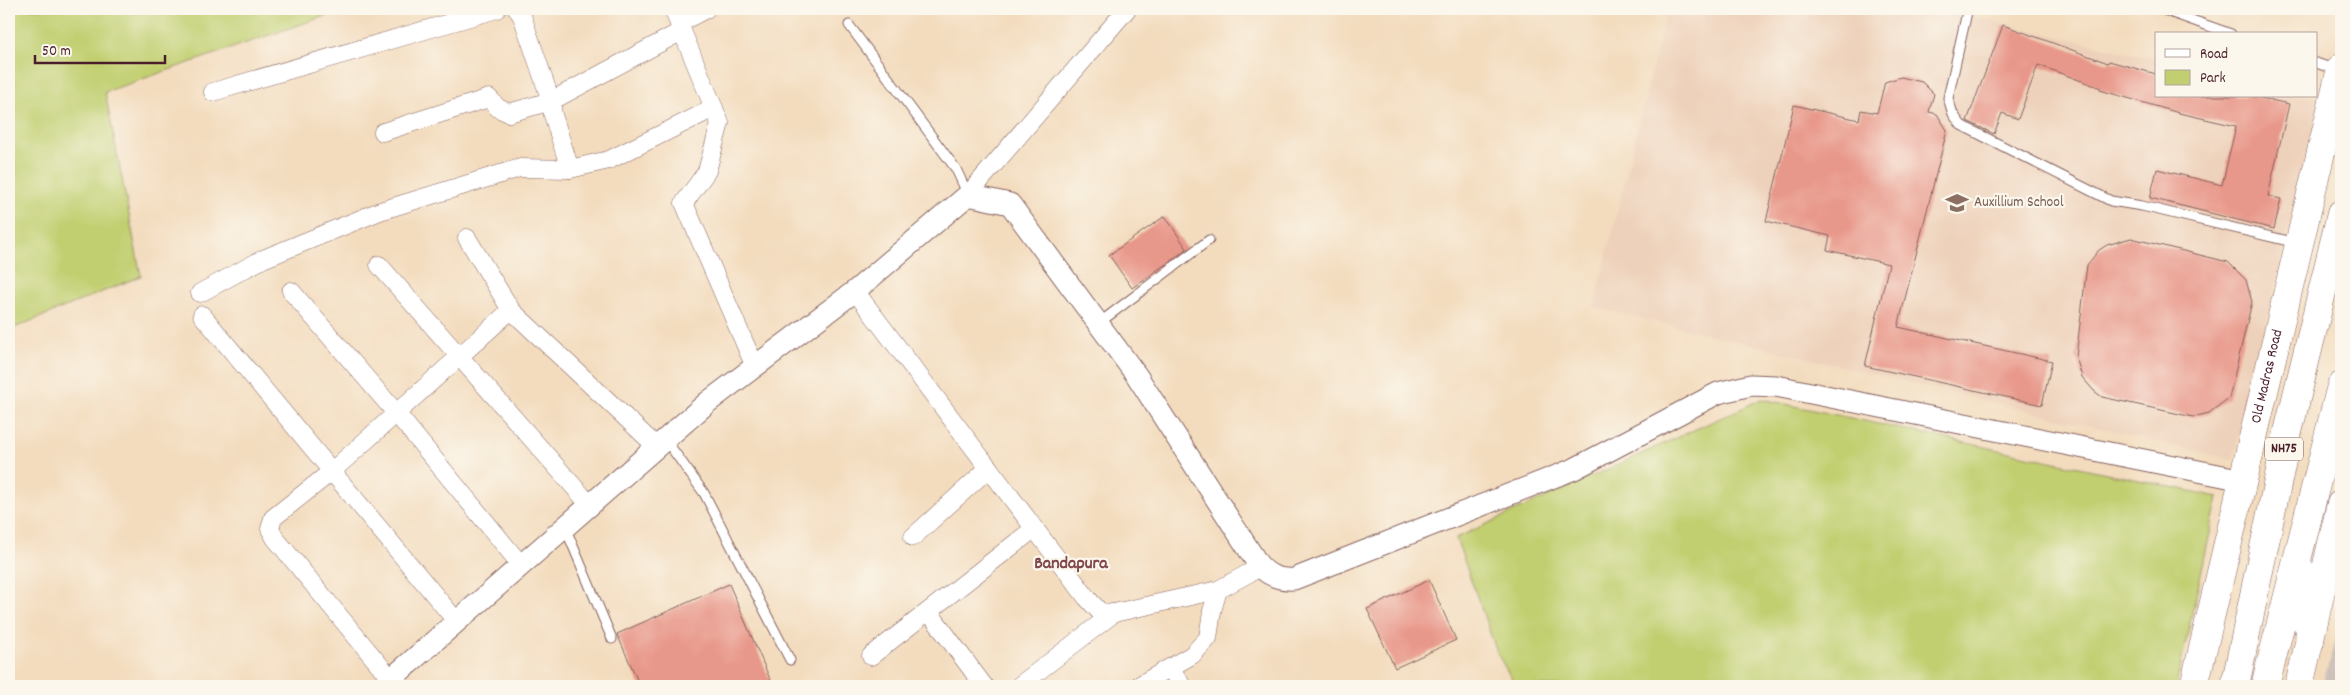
<svg xmlns="http://www.w3.org/2000/svg" width="2350" height="695" font-family="Dekko,sans-serif">
<rect width="100%" height="100%" fill="#fbf7ec"/>
<filter id="ink" filterUnits="userSpaceOnUse"><feTurbulence type="fractalNoise" baseFrequency=".02" numOctaves="2"/><feDisplacementMap in="SourceGraphic" scale="10" xChannelSelector="R" yChannelSelector="G"/><feConvolveMatrix kernelMatrix="1 2 1 2 8 2 1 2 1" color-interpolation-filters="sRGB"/></filter>
<filter id="wash" filterUnits="userSpaceOnUse"><feTurbulence type="fractalNoise" baseFrequency=".0096" numOctaves="4" result="noise"/><feDisplacementMap in="SourceGraphic" scale="20" xChannelSelector="R" yChannelSelector="G"/><feGaussianBlur stdDeviation="1.12" result="paint"/><feColorMatrix in="noise" values="0 0 0 0 0 0 0 0 0 0 0 0 0 0 0 0 0 1.4 0 .05"/><feComposite in="paint" operator="in"/></filter>
<g filter="url(#wash)">
<rect width="100%" height="100%" fill="#f3dcbe"/>
<path fill="#eed1ba" d="M1667,9H1941L2156,59V96H2312L2321,98L2233,460L1594,307Z"/>
<path fill="#cec1ba" d="M2341,620V686H2322Z"/>
<g fill="#c1cf70" stroke="#86774e">
<path d="M9,9H345L105,92L141,276L9,330Z"/>
<path d="M1762,399L2218,497L2176,686H1516L1498,655L1456,538Z"/>
</g>
<g id="blocks">
<g fill="#e8988a">
<path d="M2003,25L2108,63L2109,61L2156,74V96H2252L2289,104L2268,196L2281,199L2274,229L2150,198L2157,169L2222,185L2236,126L2179,113L2100,90L2101,88L2038,65L2018,119L2002,113L1994,134L1967,121Z"/>
<path d="M1901,77L1922,82L1934,94L1929,112L1937,114L1947,130L1898,327L2052,361L2042,405L1865,366L1889,264L1827,250L1830,236L1766,221L1794,105L1859,120L1861,110L1877,113L1885,82Z"/>
<path d="M1165,216L1187,249L1132,288L1109,255Z"/>
<path d="M2131,238L2228,262L2246,280L2252,302L2229,398L2209,413L2193,417L2102,397L2094,391L2082,377L2076,357L2087,265L2099,250L2107,245Z"/>
<path d="M1429,580L1456,640L1395,668L1367,609Z"/>
<path d="M729,584L773,686H640L617,634Z"/>
</g>
</g>
</g>
<g filter="url(#ink)">
<use href="#blocks" fill-opacity="0" stroke="#85615e" stroke-width="1"/>
<g fill="none" stroke-linecap="round" stroke-linejoin="round">
<defs>
<g id="service">
<path d="M2161,9L2231,34"/>
<path d="M1967,12L1948,98L1953,114L1961,125L2111,201L2142,206L2297,243"/>
<path d="M849,25L956,169L968,195"/>
<path d="M2316,63L2337,70"/>
<path d="M1099,323L1209,240"/>
<path d="M665,439L704,493L790,660"/>
<path d="M565,527L612,639"/>
</g>
<g id="minor">
<path d="M517,9L522,16L551,101L553,115L570,169"/>
<path d="M673,9L720,123L707,171L684,203L755,367"/>
<path d="M679,23L706,9"/>
<path d="M213,92L497,9"/>
<path d="M383,132L489,98L498,108L509,113L551,101L682,31"/>
<path d="M968,195L1127,9"/>
<path d="M467,238L511,310L657,447"/>
<path d="M379,265L590,505"/>
<path d="M291,291L397,414L521,565"/>
<path d="M855,291L1087,598L1100,612L1114,613L1218,590"/>
<path d="M200,293L263,259L380,211L520,168L570,169L609,160L714,108"/>
<path d="M202,315L457,622"/>
<path d="M913,537L989,468"/>
<path d="M929,612L984,686"/>
<path d="M871,656L1035,528"/>
<path d="M1171,669L1182,686"/>
<path d="M391,679L275,538L270,529L273,518L331,472L511,310"/>
<path d="M1019,686L1114,613"/>
<path d="M1138,686L1192,655L1208,638L1212,611L1218,590L1260,567"/>
</g>
<path id="tertiary" d="M383,686L708,402L855,291L968,195L1010,204L1137,376L1258,564C1268,576 1279,580 1294,579L1574,469L1718,393L1751,385L1776,386L2243,480"/>
<g id="primary">
<path id="s1" d="M2194,686L2341,68"/>
<path d="M2299,686L2341,504"/>
</g>
<g id="trunk">
<path d="M2300,569L2310,641"/>
<path d="M2235,686L2288,432L2341,214"/>
<path d="M2265,686L2341,386"/>
</g>
</defs>
<use href="#service" stroke="#85615e" stroke-width="11"/>
<use href="#minor" stroke="#85615e" stroke-width="19"/>
<use href="#tertiary" stroke="#85615e" stroke-width="23"/>
<use href="#primary" stroke="#85615e" stroke-width="29"/>
<use href="#trunk" stroke="#85615e" stroke-width="29"/>
<use href="#service" stroke="#fff" stroke-width="9"/>
<use href="#minor" stroke="#fff" stroke-width="18"/>
<use href="#tertiary" stroke="#fff" stroke-width="21"/>
<use href="#primary" stroke="#fff" stroke-width="28"/>
<use href="#trunk" stroke="#fff" stroke-width="28"/>
</g>
</g>
<defs>
<symbol id="school-bare" viewBox="-9 -9 18 18"><path d="M0-5L7-2L0 1L-7-2ZM-4 1L0 2.5L4 1V4Q0 6-4 4Z" fill="#8d6e63" stroke="#fbf7ec" stroke-width="2.5" paint-order="stroke"/></symbol>
</defs>
<g fill-rule="evenodd">
<use href="#school-bare" x="1941" y="187" width="32" height="32"/>
</g>
<g text-anchor="middle" dominant-baseline="central" stroke-width="4.5" stroke-linejoin="round" paint-order="stroke">
<rect fill="#fbf7ec" stroke="#7f6065" stroke-width="1" x="2265" y="437.5" width="38" height="23" rx="4"/>
<g font-size="14" font-weight="bold" fill="#4a1f2b">
<text x="2284" y="449">NH75</text>
</g>
<g font-size="15" fill="#785e54" stroke="#fbf7ec" text-anchor="start">
<text x="1974" y="203">Auxillium School</text>
</g>
<g font-size="15" fill="#4a1f2b" stroke="#fbf7ec">
<text stroke="none"><textPath href="#s1" startOffset="318">Old Madras Road</textPath></text>
</g>
<g font-size="18" font-weight="bold" fill="#81494c" stroke="#fbf7ec">
<text x="1071" y="564">Bandapura</text>
</g>
</g>
<rect width="2350" height="695" fill="none" stroke="#fbf7ec" stroke-width="30"/>
<rect x="2155" y="32" width="162" height="65" fill="#fbf7ec" stroke="#b4a19f"/>
<rect x="2165" y="49" width="25" height="8" fill="#ffffff" stroke="#b4a19f"/>
<text x="2200" y="58" font-size="15" fill="#4a1f2b">Road</text>
<rect x="2165" y="70" width="25" height="15" fill="#c1cf70" stroke="#b4a19f"/>
<text x="2200" y="82" font-size="15" fill="#4a1f2b">Park</text>
<path d="M35 55v8h130v-8" fill="none" stroke="#4a1f2b" stroke-width="2.5"/>
<text x="42" y="55" font-size="15" fill="#4a1f2b" stroke="#fbf7ec" stroke-width="4" paint-order="stroke">50 m</text>
</svg>
